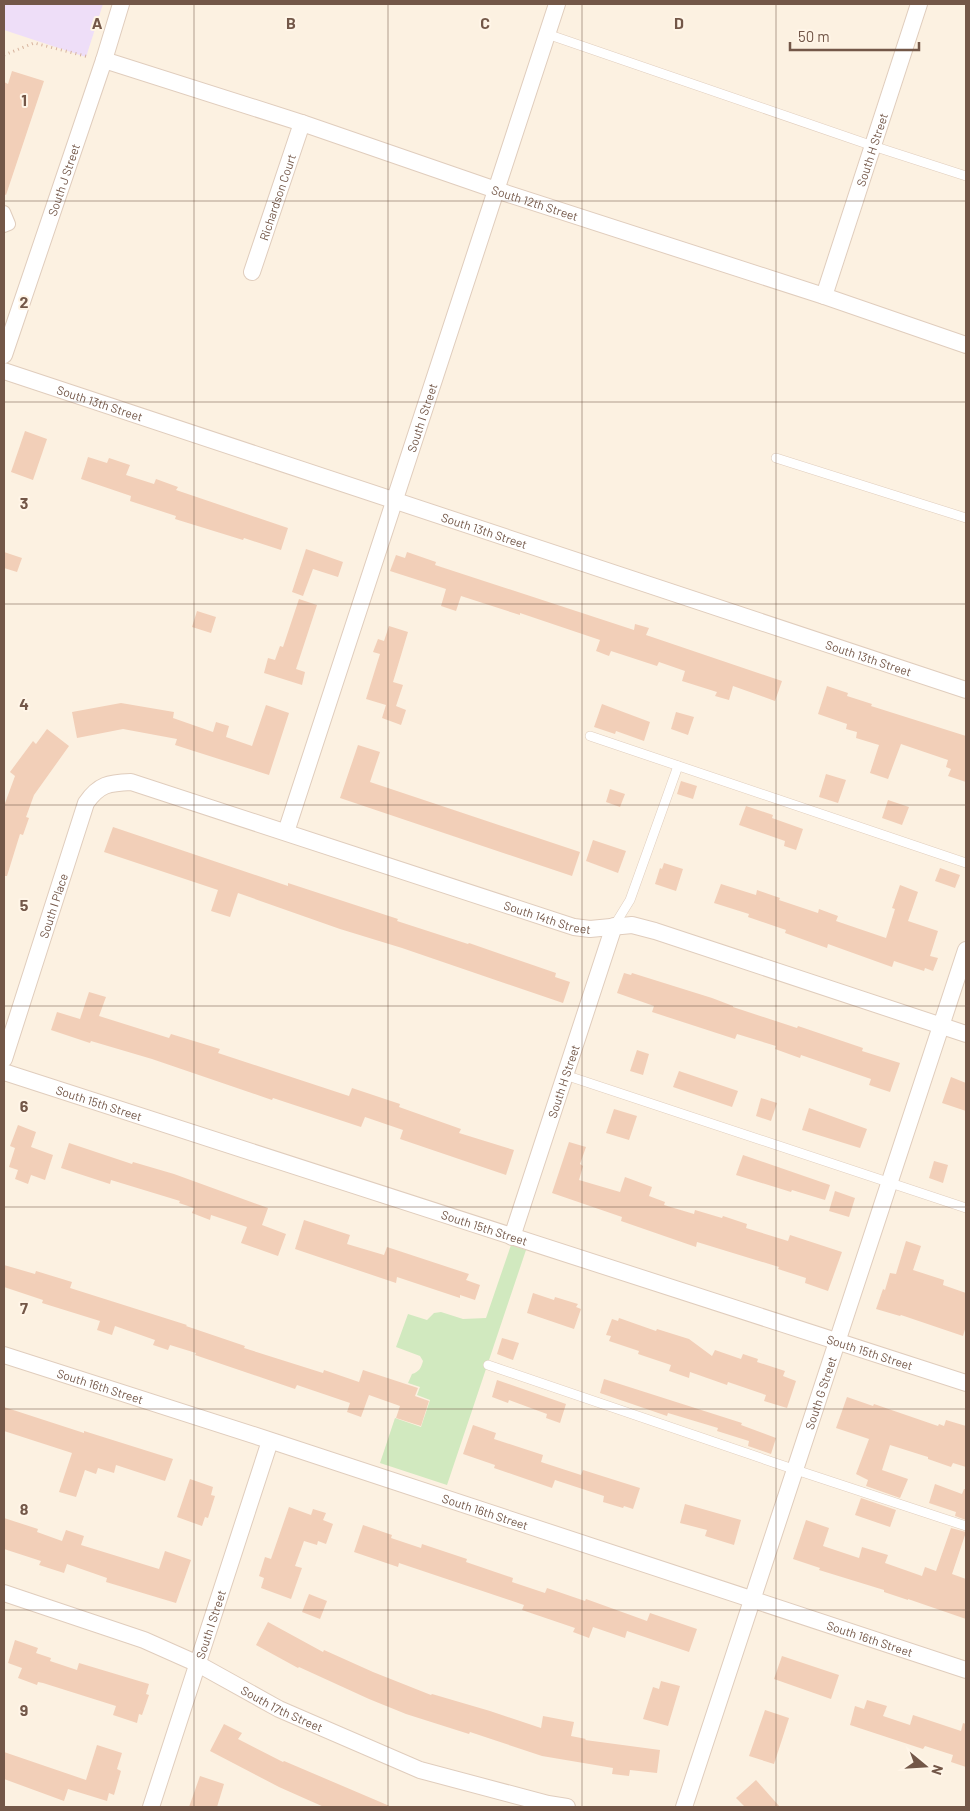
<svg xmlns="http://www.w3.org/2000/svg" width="970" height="1811" font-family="Barlow,sans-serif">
<rect width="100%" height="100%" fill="#fcf1e1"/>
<path fill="#eedef8" d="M4,4H103L86,57L4,30Z"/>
<path fill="#d1e9bf" d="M511,1245L526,1250L447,1485L380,1463L395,1418L421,1427L430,1400L417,1395L420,1387L408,1383L412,1374C419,1372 421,1368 423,1361L420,1356L396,1347L408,1314L427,1320L434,1313L441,1312L463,1319L486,1318Z"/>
<g fill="#f2cfb8">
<path d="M12,71L44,81L6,195L4,194V82L8,84Z"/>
<path d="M25,431L47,439L33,480L11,472Z"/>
<path d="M88,457L107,463L109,458L130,465L126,475L154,484L156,479L178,487L176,490L288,528L281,550L244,538L243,540L175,519L176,516L130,501L131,496L81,479Z"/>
<path d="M306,549L343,562L338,577L313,569L303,596L292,592Z"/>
<path d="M4,552L22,558L17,572L4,568Z"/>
<path d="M407,552L436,562L435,565L634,630L635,624L649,628L646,635L782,681L775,701L733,686L729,700L715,696L717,692L682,681L685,671L659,662L657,666L611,651L609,656L596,651L600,640L520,613V615L461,596L456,611L441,606L446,589L390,571L396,555L405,558Z"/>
<path d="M299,599L317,605L296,669L305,672L302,685L264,673L268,658L275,660L280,646L283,647Z"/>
<path d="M197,611L216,617L211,633L192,627Z"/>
<path d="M389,626L408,632L393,682L403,685L396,706L406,710L401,725L382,718L386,705L366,699L380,654L373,652L378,639L384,641Z"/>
<path d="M827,686L848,693L847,696L872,704L871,706L966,736V782L948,776L951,769L946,767L948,760L901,744L888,779L870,773L879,745L856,738L857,732L846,729L847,724L818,714Z"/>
<path d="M121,703L174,712L173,718L213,732L216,722L229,726L226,737L252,746L266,705L289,713L269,775L175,745L177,739L123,729L77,738L72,712Z"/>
<path d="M602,704L650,722L644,741L616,731L615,734L594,727Z"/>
<path d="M676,712L694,717L688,735L671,729Z"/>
<path d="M47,729L69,746L34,795L26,817L29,818L23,835L20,834L7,876H4V806L15,776L10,772L33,741L36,744Z"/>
<path d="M358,745L380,752L370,782L580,852L572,876L340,798Z"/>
<path d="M826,774L846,780L838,803L819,797Z"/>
<path d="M681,781L697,786L693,799L677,794Z"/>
<path d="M610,789L625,794L620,807L606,802Z"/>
<path d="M888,800L909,807L902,825L882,818Z"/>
<path d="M746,806L773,815L772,818L803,829L796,850L784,846L785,841L739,825Z"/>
<path d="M113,827L288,886V883L398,919L397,921L468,944L469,943L556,973L555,977L570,982L563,1003L402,948L340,929L238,893L230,917L211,911L218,890L104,852Z"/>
<path d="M593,840L626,851L618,873L586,861Z"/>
<path d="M664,863L683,869L676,891L655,884L660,868L662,869Z"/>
<path d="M940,868L960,875L955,888L935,881Z"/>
<path d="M721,884L756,895L757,890L780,898L779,900L818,913L819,909L838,916L836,921L886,938L895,909L892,908L900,885L918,892L908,921L938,931L930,956L938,958L933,971L925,968L924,971L894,961L892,967L828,944L827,948L785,933L786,930L748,917L749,914L714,903Z"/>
<path d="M624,973L631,975L632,973L712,998L733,1006V1007L797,1028L798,1026L863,1048L862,1051L900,1063L890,1092L869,1085L871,1079L801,1055L800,1058L775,1049L776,1046L737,1034L735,1039L652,1012L654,1006L617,993Z"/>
<path d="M89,992L106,997L99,1016L169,1038L171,1034L220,1049L218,1053L349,1096L352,1088L400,1104L399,1107L461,1129L459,1133L514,1150L506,1175L400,1139L403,1130L365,1117L361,1127L273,1098L272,1100L152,1059L91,1041L90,1043L51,1030L57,1012L80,1019Z"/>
<path d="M637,1050L649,1054L643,1075L630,1071Z"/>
<path d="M679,1071L738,1091L732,1107L673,1087Z"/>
<path d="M951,1077L966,1083V1111L942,1103Z"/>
<path d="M761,1098L777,1103L771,1121L756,1116Z"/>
<path d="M809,1108L867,1129L860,1148L802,1130Z"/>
<path d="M614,1109L637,1116L629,1140L606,1133Z"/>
<path d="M18,1125L36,1132L31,1147L53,1155L45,1180L31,1175L28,1184L15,1179L18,1170L9,1167L15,1148L10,1146Z"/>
<path d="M569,1142L586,1147L580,1164L583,1166L579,1180L620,1192L625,1177L652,1187L649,1196L665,1202L664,1205L694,1214L695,1210L722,1218L723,1216L747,1224L746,1228L788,1241L790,1235L842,1252L828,1291L805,1283L806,1278L778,1269L779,1267L697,1242L696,1247L621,1221L622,1217L552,1193Z"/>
<path d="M69,1143L132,1164L133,1162L174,1174L268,1208L262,1225L286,1234L278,1256L241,1243L247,1227L211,1215L210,1220L192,1213L194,1208L179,1203L180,1201L111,1180L110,1184L61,1168Z"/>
<path d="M743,1155L830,1185L825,1200L792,1190L791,1192L736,1175Z"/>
<path d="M934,1161L948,1165L943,1183L929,1178Z"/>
<path d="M835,1191L855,1198L849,1217L829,1211Z"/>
<path d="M304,1220L350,1235L347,1244L384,1255L387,1247L469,1274L466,1280L480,1285L475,1300L460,1295V1298L397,1277L396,1283L295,1249Z"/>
<path d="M906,1241L921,1246L913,1270L944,1280L943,1285L966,1293V1326L963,1336L901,1315L900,1316L876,1309L883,1289L885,1290L890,1273L896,1274Z"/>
<path d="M4,1265L35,1274L36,1271L72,1282L70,1288L187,1325L186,1326L245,1346L244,1348L323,1373L324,1370L359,1382L363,1370L418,1388L415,1396L429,1401L421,1426L396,1418L400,1406L369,1395L361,1417L347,1412L350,1403L297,1385L295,1389L195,1355L196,1353L170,1345L168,1350L153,1345L155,1340L115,1326L112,1335L97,1330L100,1321L42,1303L43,1300L4,1287Z"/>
<path d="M533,1293L554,1300L555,1297L578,1304L576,1307L581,1309L574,1329L527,1313Z"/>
<path d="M619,1318L656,1331L657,1329L689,1339L712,1356L715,1350L741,1359L743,1354L758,1359L757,1362L785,1371L783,1376L796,1381L787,1408L764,1401L766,1395L728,1382L727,1385L690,1372L689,1378L669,1371L671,1365L638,1354L639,1351L609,1341L611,1336L606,1335L612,1319L618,1321Z"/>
<path d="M502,1338L519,1343L513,1360L497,1354Z"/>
<path d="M604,1379L742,1423L741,1425L776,1438L771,1454L748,1446L749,1441L717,1431L718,1428L668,1413L667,1416L600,1393Z"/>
<path d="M497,1380L566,1404L560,1423L546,1418L547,1414L509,1400L508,1403L492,1397Z"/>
<path d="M847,1397L873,1406L874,1404L938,1426L939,1424L944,1426L946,1420L966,1426V1467L953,1463L951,1467L928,1459V1457L890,1445L882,1470L908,1479L900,1498L866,1486L868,1480L856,1474L869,1439L836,1428Z"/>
<path d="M4,1407L84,1433V1431L173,1459L165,1481L116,1465L114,1473L98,1468L96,1474L85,1470L76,1497L59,1492L72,1453L4,1431Z"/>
<path d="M473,1425L496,1433L494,1439L543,1455L541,1462L581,1475L583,1470L640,1488L633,1509L624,1506L623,1508L603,1502L604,1496L555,1480L552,1488L494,1468L495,1465L463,1454Z"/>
<path d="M190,1479L213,1487L211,1495L215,1496L208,1518L205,1517L202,1526L177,1517Z"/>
<path d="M935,1484L962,1494L964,1489H966V1520L955,1516L956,1512L929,1503Z"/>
<path d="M861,1498L896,1510L890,1527L855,1515Z"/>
<path d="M685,1504L741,1520L734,1545L705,1536L707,1530L680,1523Z"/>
<path d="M289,1507L311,1515L313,1509L326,1513L323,1520L333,1524L326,1544L318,1541L317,1545L304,1541L295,1566L302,1568L291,1599L261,1588L264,1578L259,1576L265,1557L271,1559Z"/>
<path d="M4,1518L38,1529L37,1532L62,1541L66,1530L84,1536L81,1545L159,1569L165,1551L191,1560L176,1603L106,1582L107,1578L67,1564L64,1573L39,1565L41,1561L4,1549Z"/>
<path d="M806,1520L829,1528L823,1546L859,1558L862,1547L888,1555L885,1563L922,1576L925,1567L936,1571L951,1528L966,1532L952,1574L966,1579V1619L908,1599V1600L884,1592V1590L819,1570L820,1568L793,1559Z"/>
<path d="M363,1525L392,1535L391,1538L421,1548L422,1544L467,1559L466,1562L513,1578L512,1582L545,1593L547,1588L585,1601L586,1599L647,1621L650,1613L697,1629L689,1652L627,1631L625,1638L593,1627L589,1638L573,1632L575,1628L522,1610L524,1605L399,1563L398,1567L354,1552Z"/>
<path d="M309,1594L327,1601L320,1619L302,1612Z"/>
<path d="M268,1622L323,1652L324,1650L373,1672L431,1695L432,1694L490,1711L541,1728L543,1716L574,1722L571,1736L586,1739L585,1740L660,1750L657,1773L630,1770L629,1776L612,1774L613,1768L542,1756L470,1732L469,1734L406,1714L369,1699L299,1667L298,1668L256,1645Z"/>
<path d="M15,1640L38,1648L36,1653L51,1658L50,1661L77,1670L79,1663L149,1684L146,1694L149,1695L142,1715L139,1714L137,1723L113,1715L116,1706L43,1683L38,1682L37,1685L18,1678L22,1668L8,1663Z"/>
<path d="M782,1656L839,1675L831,1699L774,1679Z"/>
<path d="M661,1681L680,1686L668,1726L643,1719L653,1687L659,1689Z"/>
<path d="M867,1700L887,1706L883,1716L910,1725L913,1715L961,1731L963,1723L966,1724V1767L951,1762L953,1755L925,1746L923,1749L850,1725L855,1706L864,1709Z"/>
<path d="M765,1710L789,1718L774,1764L749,1756Z"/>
<path d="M224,1724L242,1733L238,1739L283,1762L284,1761L392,1807H324L279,1787L210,1751Z"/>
<path d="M97,1745L122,1753L117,1769L121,1771L114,1795L109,1793L107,1801L68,1789L64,1801L4,1779V1752L86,1780Z"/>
<path d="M200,1776L224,1784L217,1807H189Z"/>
<path d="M756,1780L780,1807H745L736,1798Z"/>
</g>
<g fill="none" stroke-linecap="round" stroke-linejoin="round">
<defs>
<g id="service">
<path d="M547,34L873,146L966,176"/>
<path d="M776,458L966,518"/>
<path d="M590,736L966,863"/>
<path d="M614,926L630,900L678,766"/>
<path d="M565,1075L966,1208"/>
<path d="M488,1365L796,1470L966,1526"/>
</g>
<path id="pedestrian" d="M4,212L9,224L4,226"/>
<g id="minor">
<path id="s1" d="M104,60L302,123L496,190L824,296L966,345"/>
<path id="s2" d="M252,272L302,123"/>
<path id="s3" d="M824,296L919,4"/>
<path id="s4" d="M4,355L104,60L121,4"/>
<path id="s5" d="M4,371L966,690"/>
<path id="s6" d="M286,832L557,4"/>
<path id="s7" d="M4,1059L86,803C99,784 109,783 131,782L574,927L590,929L632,925L655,931L966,1034"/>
<path id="s8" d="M4,1072L966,1383"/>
<path id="s9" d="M512,1237L614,926"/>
<path id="s10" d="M4,1355L275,1442L966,1670"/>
<path id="s11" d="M4,1593L144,1640L198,1664L279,1709L420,1770L548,1804L567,1807"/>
<path id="s12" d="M151,1807L270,1441"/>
<path id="s13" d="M684,1807L966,950"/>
</g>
</defs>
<use href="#service" stroke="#e0cdbd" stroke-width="10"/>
<use href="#pedestrian" stroke="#e0cdbd" stroke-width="14"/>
<use href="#minor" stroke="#e0cdbd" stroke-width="18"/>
<path stroke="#d6b29c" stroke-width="3" stroke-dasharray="1 4" stroke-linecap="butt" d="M4,55L34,43L89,57"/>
<use href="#service" stroke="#fff" stroke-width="9"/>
<use href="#pedestrian" stroke="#fff" stroke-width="12"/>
<use href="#minor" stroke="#fff" stroke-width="16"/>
</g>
<path fill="none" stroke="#735748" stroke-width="1" stroke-opacity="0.55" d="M194,4V1807M388,4V1807M582,4V1807M776,4V1807M4,201H966M4,402H966M4,604H966M4,805H966M4,1006H966M4,1207H966M4,1409H966M4,1610H966"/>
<g text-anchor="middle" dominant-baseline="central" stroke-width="4" stroke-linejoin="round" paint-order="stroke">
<g font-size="12" fill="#735748" stroke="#fff5e7">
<text stroke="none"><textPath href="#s3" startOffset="154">South H Street</textPath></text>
<text stroke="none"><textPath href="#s4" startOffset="185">South J Street</textPath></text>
<text stroke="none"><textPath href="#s2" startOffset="79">Richardson Court</textPath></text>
<text stroke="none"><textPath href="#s1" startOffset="454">South 12th Street</textPath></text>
<text stroke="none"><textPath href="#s5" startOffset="101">South 13th Street</textPath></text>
<text stroke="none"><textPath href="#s6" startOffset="436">South I Street</textPath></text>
<text stroke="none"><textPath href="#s5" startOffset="506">South 13th Street</textPath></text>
<text stroke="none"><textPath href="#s5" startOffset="911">South 13th Street</textPath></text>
<text stroke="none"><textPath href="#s7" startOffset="161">South I Place</textPath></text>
<text stroke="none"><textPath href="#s7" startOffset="759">South 14th Street</textPath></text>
<text stroke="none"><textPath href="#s9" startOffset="164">South H Street</textPath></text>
<text stroke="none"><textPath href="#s8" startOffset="100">South 15th Street</textPath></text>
<text stroke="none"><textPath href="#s8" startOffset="505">South 15th Street</textPath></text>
<text stroke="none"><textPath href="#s8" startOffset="910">South 15th Street</textPath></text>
<text stroke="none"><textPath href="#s10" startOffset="101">South 16th Street</textPath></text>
<text stroke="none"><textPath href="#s13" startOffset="436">South G Street</textPath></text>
<text stroke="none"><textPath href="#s10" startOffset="506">South 16th Street</textPath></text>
<text stroke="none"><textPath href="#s12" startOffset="192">South I Street</textPath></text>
<text stroke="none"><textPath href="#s10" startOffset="911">South 16th Street</textPath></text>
<text stroke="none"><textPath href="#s11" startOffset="302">South 17th Street</textPath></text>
</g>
</g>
<g font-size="16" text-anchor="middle" font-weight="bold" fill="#735748" stroke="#fff5e7" stroke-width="4" stroke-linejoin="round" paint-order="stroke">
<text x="97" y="29">A</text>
<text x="291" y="29">B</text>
<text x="485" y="29">C</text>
<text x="679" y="29">D</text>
<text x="24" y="106">1</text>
<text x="24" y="308">2</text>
<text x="24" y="509">3</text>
<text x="24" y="710">4</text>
<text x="24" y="911">5</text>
<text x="24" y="1112">6</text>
<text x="24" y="1314">7</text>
<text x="24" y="1515">8</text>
<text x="24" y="1716">9</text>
</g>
<rect width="970" height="1811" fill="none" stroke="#735748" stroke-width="10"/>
<g transform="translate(925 1766) rotate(108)" stroke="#fff5e7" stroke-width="4" paint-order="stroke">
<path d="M0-4L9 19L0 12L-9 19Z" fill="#735748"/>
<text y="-8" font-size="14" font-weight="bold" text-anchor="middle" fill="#735748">N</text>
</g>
<path d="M790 42v8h129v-8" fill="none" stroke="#735748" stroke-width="2.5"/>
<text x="798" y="42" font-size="15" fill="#735748" stroke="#fff5e7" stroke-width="4" paint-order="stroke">50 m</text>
</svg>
